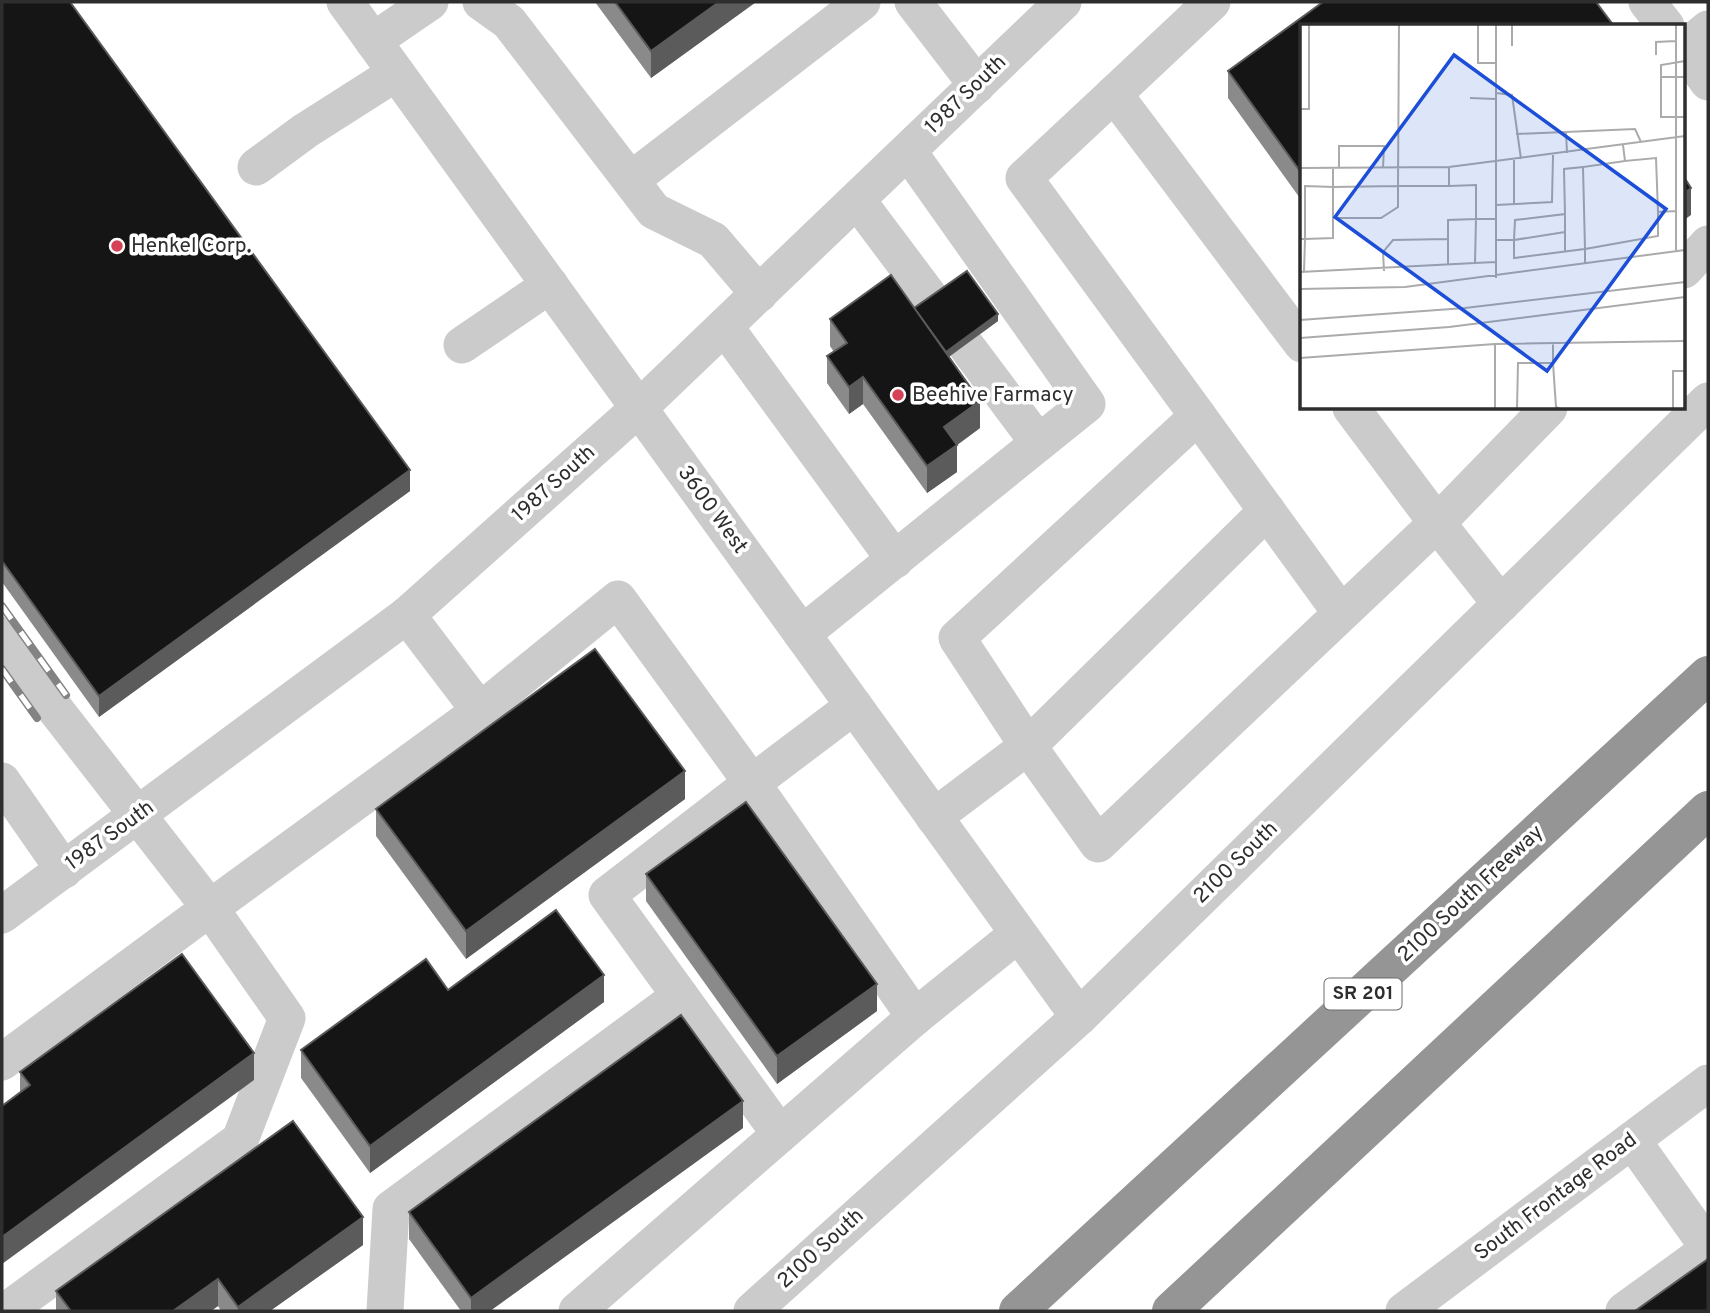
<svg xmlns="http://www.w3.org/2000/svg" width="1710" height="1313" font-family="Overpass,sans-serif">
<rect width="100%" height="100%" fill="#fff"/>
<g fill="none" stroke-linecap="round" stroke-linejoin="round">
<g stroke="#cbcbcb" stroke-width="37">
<path d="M345,2L1079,1017"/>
<path d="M481,2L509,22L654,211L713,240L759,294"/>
<path d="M913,2L977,85"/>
<path d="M1212,2L1114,94L1302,344"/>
<path d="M1647,2L1666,26"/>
<path d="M373,41L430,2"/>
<path d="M1684,49L1708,29"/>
<path d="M1685,50L1708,82"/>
<path d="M1114,94L1024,178L1198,416L957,638L1028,746L1267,511"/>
<path d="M256,167L305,131L396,73"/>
<path d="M631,180L862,2"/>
<path d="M857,200L932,300"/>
<path d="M1684,270L1708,244"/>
<path d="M725,327L895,560"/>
<path d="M462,345L550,285"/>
<path d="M967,347L1038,442"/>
<path d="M1351,408L1437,523L1549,408"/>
<path d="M1198,416L1341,613"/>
<path d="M802,634L1087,404L908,151"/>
<path d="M2,635L41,691L210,908L2,1062"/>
<path d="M854,706L752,783L915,1017L1018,934"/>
<path d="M480,711L618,599L752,783L607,895L780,1134"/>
<path d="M2,781L64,870"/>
<path d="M934,817L1028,746L1098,844L1437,523L1501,604"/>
<path d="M2,915L407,615L639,408L1063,2"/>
<path d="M1632,1140L1708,1247"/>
<path d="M6,1311L240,1140L287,1018L210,908L480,711L407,615"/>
<path d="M385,1311L391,1209L680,996"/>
<path d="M577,1311L915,1017"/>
<path d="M752,1311L1079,1017L1708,401"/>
<path d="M1404,1311L1708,1083"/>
<path d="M1624,1311L1708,1250"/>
</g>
<g stroke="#959595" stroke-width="38">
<path d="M1018,1311L1708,675"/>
<path d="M1171,1311L1708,810"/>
</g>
<defs>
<g id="rail">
<path d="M2,606L66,695"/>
<path d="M2,669L37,718"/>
</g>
</defs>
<use href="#rail" stroke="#838383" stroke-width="8"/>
<use href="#rail" stroke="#fff" stroke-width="5" stroke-dasharray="16" stroke-linecap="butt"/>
</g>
<g fill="#8a8a8a">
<path d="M2,2L410,491L99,717L2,582Z"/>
<path d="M595,2H756L651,78Z"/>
<path d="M1302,26V201L1228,98V71Z"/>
<path d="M830,319L998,321L949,357L980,428L957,445V472L927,493L863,404L849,414L827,383V356L834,352L830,346Z"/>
<path d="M685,799L466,959L376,836V809Z"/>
<path d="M646,874L877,1011L777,1084L646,901Z"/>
<path d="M448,990L604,1002L370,1173L301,1078V1050Z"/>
<path d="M20,1072L254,1080L20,1092Z"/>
<path d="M743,1128L490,1311H461L409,1239V1212Z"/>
<path d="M363,1245L270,1311H221L218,1306L211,1311H56V1291Z"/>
</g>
<g fill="#5b5b5b">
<path d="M719,2H756L651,78V51Z"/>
<path d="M1691,188V215L1684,220V193Z"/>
<path d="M998,314V321L936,366V359Z"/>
<path d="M863,377V404L849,414V387Z"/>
<path d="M980,401V428L957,445V472L927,493V466L944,427Z"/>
<path d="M410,470V491L99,717V696Z"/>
<path d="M685,771V799L466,959V931Z"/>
<path d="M604,975V1002L370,1173V1146Z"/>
<path d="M877,984V1011L777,1084V1056Z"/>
<path d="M254,1053V1080L2,1264V1237Z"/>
<path d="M743,1101V1128L490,1311H471V1298Z"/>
<path d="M363,1217V1245L270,1311H238V1307Z"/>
<path d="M218,1279V1306L211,1311H173Z"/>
</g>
<g fill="#151515" stroke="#5b5b5b" stroke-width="2">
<path d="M2,2H70L410,470L99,696L2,561Z"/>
<path d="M615,2H719L651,51Z"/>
<path d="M1323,2H1596L1614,26H1302V174L1228,71Z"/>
<path d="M1684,177L1691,188L1684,193Z"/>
<path d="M967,271L998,314L946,352L914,308Z"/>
<path d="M891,275L980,401L944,427L957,445L927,466L863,377L849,387L827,356L847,343L830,319Z"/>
<path d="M595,649L685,771L466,931L376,809Z"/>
<path d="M746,802L877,984L777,1056L646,874Z"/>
<path d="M556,910L604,975L370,1146L301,1050L426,959L448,990Z"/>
<path d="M182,954L254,1053L2,1237V1106L30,1085L20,1072Z"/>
<path d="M681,1015L743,1101L471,1298L409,1212Z"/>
<path d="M293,1121L363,1217L238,1307L218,1279L173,1311H71L56,1291Z"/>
<path d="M1708,1259V1311H1635Z"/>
</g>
<g fill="#d54156" stroke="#fff" stroke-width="2.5">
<circle cx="117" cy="246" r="7"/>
<circle cx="898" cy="395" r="7"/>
</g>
<g text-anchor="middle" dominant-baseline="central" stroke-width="7" stroke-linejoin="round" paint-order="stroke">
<rect fill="#fff" stroke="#6d6d6d" stroke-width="2" x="1324.5" y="978.5" width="77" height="31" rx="5"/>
<g font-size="19" font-weight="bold" fill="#2e2e2e">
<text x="1363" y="994">SR 201</text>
</g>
<g font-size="21" fill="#2e2e2e" stroke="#fff">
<text transform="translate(966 95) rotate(-44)">1987 South</text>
<text transform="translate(554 484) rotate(-42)">1987 South</text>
<text transform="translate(712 510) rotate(54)">3600 West</text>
<text transform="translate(110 836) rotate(-36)">1987 South</text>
<text transform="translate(1236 863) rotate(-44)">2100 South</text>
<text transform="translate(1471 894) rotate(-43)">2100 South Freeway</text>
<text transform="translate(1556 1197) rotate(-37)">South Frontage Road</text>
<text transform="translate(821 1249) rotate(-42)">2100 South</text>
</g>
<g font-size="21" fill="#2e2e2e" stroke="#fff" text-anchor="start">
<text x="131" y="246">Henkel Corp.</text>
<text x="912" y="395">Beehive Farmacy</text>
</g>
</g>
<g transform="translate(1300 24)">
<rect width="385" height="385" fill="#fff"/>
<path fill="none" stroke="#ababab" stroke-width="2" d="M178,0V39H196M212,22V0M356,31V18L376,17M385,37L361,41V93H385M361,53H385M196,69L212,71L221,135M170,74L196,75M0,85H9V0M266,108L267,129M216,110L335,105L341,118M323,121L325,137L356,134L358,188L376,187M214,136V181M325,137L283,143L285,225L358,212V188M0,144L149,143L385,112M33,144V163L5,162V215L33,214V163L98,162L99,0M39,144V122H84L83,144M196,181L252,178L253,131M265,190V227M33,194H81L98,183V162H149V143M265,208L214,216L215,196L265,190L264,145L283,143M0,215H5L4,248M196,216H214V234L285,225V241M376,227V0M196,238L175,239L176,195H196M148,241V196L176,195V161L149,162M84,247L83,228L93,216L148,215M0,248L175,239M196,254V0M0,265L105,263L385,226M0,296L165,284L385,258M0,314L149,303L385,273M195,320V385M0,334L195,320L385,317M253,339L256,383L261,385M217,385L218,339H253V319M373,385V347H385"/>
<path fill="#1d4ed8" fill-opacity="0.15" stroke="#1d4ed8" stroke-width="3.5" d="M154,31L366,185L247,347L35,193Z"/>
<rect width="385" height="385" fill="none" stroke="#2e2e2e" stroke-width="3.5"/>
</g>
<rect width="1710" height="1313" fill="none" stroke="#2e2e2e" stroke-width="7"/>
</svg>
